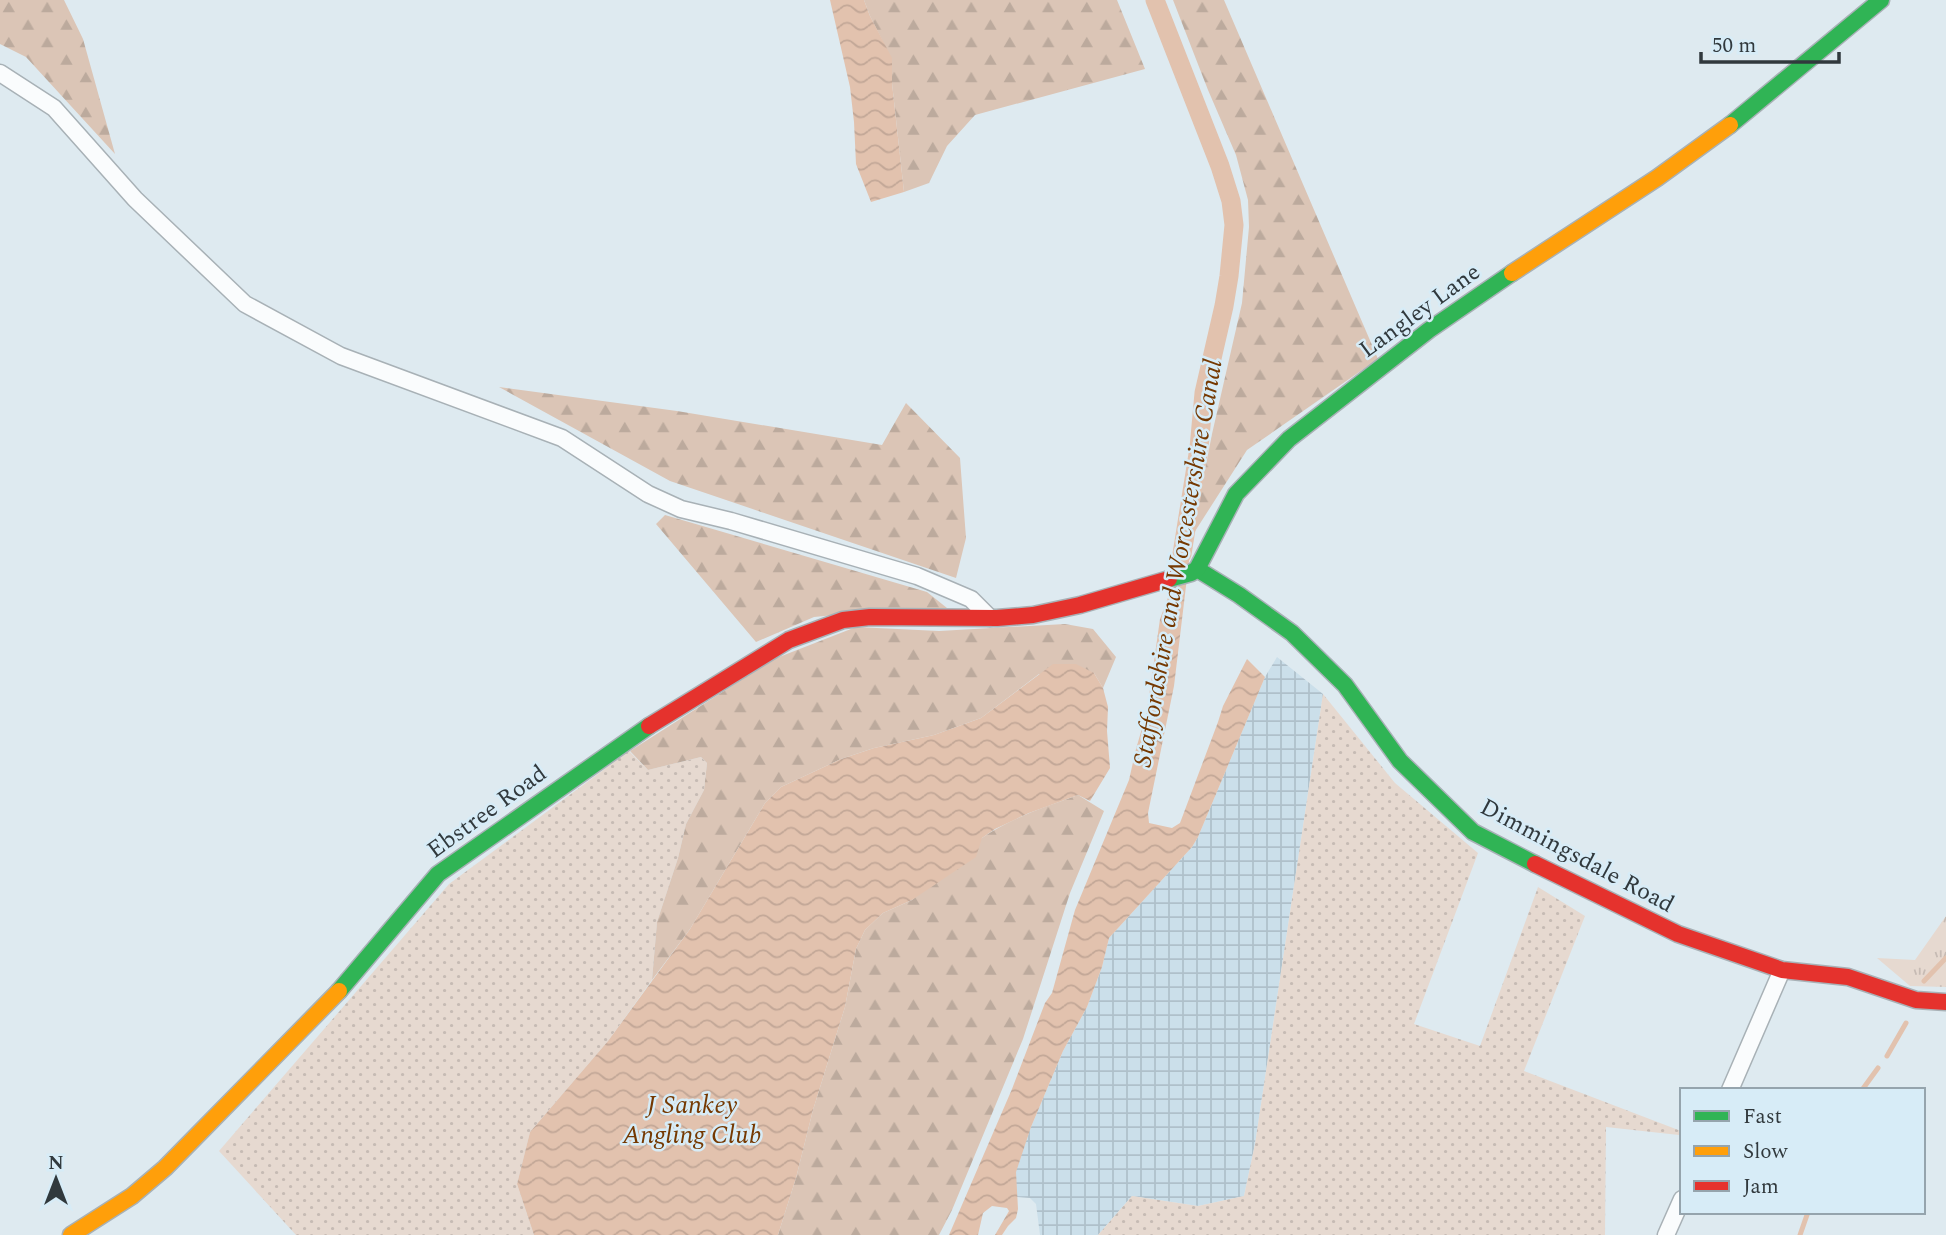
<svg xmlns="http://www.w3.org/2000/svg" width="1946" height="1235" font-family="Spectral,serif">
<defs>
<pattern id="industrial-grid" width="8" height="8" patternUnits="userSpaceOnUse" patternTransform="scale(1.75)"><rect width="8" height="8" fill="#cbdfea"/><path d="M0 4h8M4 0v8" fill="none" stroke="#afc0ca"/></pattern>
<pattern id="grass-dots" width="8" height="8" patternUnits="userSpaceOnUse" patternTransform="scale(1.75)"><rect width="8" height="8" fill="#e6d9d0"/><path d="M2 2h.1M6 6h.1" fill="none" stroke="#c6bbb4" stroke-width="1.8" stroke-linecap="round"/></pattern>
<pattern id="forest-firs" width="22" height="20" patternUnits="userSpaceOnUse" patternTransform="scale(1.75)"><rect width="22" height="20" fill="#dbc5b6"/><path d="M5 1l3.5 6h-7zM16 11l3.5 6h-7z" fill="#bcaa9d"/></pattern>
<pattern id="park-tufts" width="24" height="20" patternUnits="userSpaceOnUse" patternTransform="scale(1.75)"><rect width="24" height="20" fill="#e6d9d0"/><path d="M3 7l-1-3M5 7V3M7 7l1-3M15 17l-1-3M17 17v-4M19 17l1-3" fill="none" stroke="#c6bbb4"/></pattern>
<pattern id="water-waves" width="16" height="10" patternUnits="userSpaceOnUse" patternTransform="scale(1.75)"><rect width="16" height="10" fill="#e2c2ae"/><path d="M0 5q4-4 8 0t8 0" fill="none" stroke="#c2a797"/></pattern>
</defs>
<rect width="100%" height="100%" fill="#deeaf0"/>
<path fill="url(#industrial-grid)" d="M1277,657L1323,694L1255,1144L1244,1196L1198,1206L1132,1196L1098,1235H1040L1036,1204L1030,1198L1017,1197L1015,1182V1172L1031,1127L1063,1051L1087,1007L1102,967L1109,938L1192,847L1198,837L1265,677Z"/>
<g fill="url(#grass-dots)">
<path d="M1323,694L1395,783L1478,853L1414,1024L1480,1046L1538,887L1585,916L1524,1071L1681,1131L1679,1135L1606,1127L1605,1235H1098L1132,1196L1198,1206L1244,1196L1255,1144Z"/>
<path d="M629,751L648,770L701,757L707,763L704,790L686,824L678,858L657,922L652,980L608,1041L530,1132L517,1184L534,1235H296L219,1151L449,884Z"/>
</g>
<g fill="url(#forest-firs)">
<path d="M0,0H64L83,39L115,154L26,57L0,44Z"/>
<path d="M864,0H1117L1145,69L975,115L947,146L929,183L904,192L892,83L891,58L870,16Z"/>
<path d="M1173,0H1224L1378,359L1247,450L1192,536L1212,434L1242,303L1249,227L1248,200L1236,155L1208,90Z"/>
<path d="M499,387L677,411L882,445L906,403L960,458L966,538L956,578L670,481Z"/>
<path d="M665,515L927,592L947,608L885,610L814,617L756,642L656,524Z"/>
<path d="M1065,624L1093,629L1116,657L1103,688L1094,673L1039,674L981,718L934,735L874,748L841,759L781,787L765,803L690,929L652,980L657,922L678,858L686,824L704,790L707,763L701,757L648,770L630,751L774,659L856,627L939,631Z"/>
<path d="M1078,795L1104,811L1070,893L1023,1039L952,1210L939,1235H778L796,1178L813,1110L845,1007L856,949L865,930L883,913L912,900L982,838C1011,818 1045,807 1078,795Z"/>
</g>
<path fill="url(#park-tufts)" d="M1946,916V987L1910,986L1877,958L1915,960Z"/>
<g fill="url(#water-waves)">
<path d="M830,0H864L870,16L892,58V83L904,192L871,202L856,164L854,122L850,87Z"/>
<path d="M1198,508L1192,536L1174,686L1148,813L1149,823L1172,828L1180,823L1218,722L1223,706L1247,659L1265,677L1198,837L1192,847L1109,938L1102,967L1087,1007L1063,1051L1031,1127L1016,1172L1018,1209L1016,1218L1008,1226L1002,1235H995L1009,1211L1007,1208L992,1206L983,1213L978,1235H949L1012,1089L1045,1003L1052,993L1075,910L1129,780L1136,749L1147,711L1160,619L1169,595L1174,548Z"/>
<path d="M1053,664H1076L1094,673L1103,688L1108,707L1107,731L1110,768L1090,801L1078,795L1029,813L995,829L982,838L976,857L912,900L883,913L865,930L856,949L845,1007L813,1110L796,1178L778,1235H534L517,1184L530,1132L608,1041L690,929L765,803L781,787L841,759L874,748L934,735L981,718Z"/>
</g>
<g fill="none" stroke-linecap="round" stroke-linejoin="round">
<g stroke="#e2c2ae" stroke-width="5">
<path d="M1924,981L1946,958"/>
<path d="M1887,1056L1906,1023"/>
<path d="M1862,1090L1878,1068"/>
<path d="M1800,1235L1808,1212"/>
</g>
<path stroke="#e2c2ae" stroke-width="19" d="M1155,0L1220,166L1231,201L1234,225L1229,276L1224,306L1204,393L1199,448L1182,554"/>
<defs>
<g id="street">
<path d="M0,73L54,108L135,199L245,304L341,356L562,438L648,494L681,509L731,521L917,576L971,599L990,618"/>
<path d="M1730,1090L1782,970"/>
<path d="M1666,1235L1682,1199"/>
</g>
<g id="fast">
<path d="M1730,125L1881,0"/>
<path d="M1197,569L1239,595L1292,633L1345,685L1400,761L1473,832L1535,864"/>
<path d="M1169,579L1191,573L1197,569L1236,494L1289,439L1429,330L1512,273"/>
<path d="M339,991L438,874L649,726"/>
</g>
<g id="slow">
<path d="M1512,273L1657,178L1730,125"/>
<path d="M71,1235L132,1196L165,1168L339,991"/>
</g>
<g id="jam">
<path d="M649,726L789,640L843,620L870,617L997,618L1033,615L1080,605L1169,579"/>
<path d="M1535,864L1678,934L1782,970L1848,977L1916,1000L1946,1002"/>
</g>
</defs>
<use href="#street" stroke="#a8b1b6" stroke-width="19"/>
<use href="#fast" stroke="#a8b1b6" stroke-width="19"/>
<use href="#slow" stroke="#a8b1b6" stroke-width="19"/>
<use href="#jam" stroke="#a8b1b6" stroke-width="19"/>
<use href="#street" stroke="#fafcfd" stroke-width="16"/>
<use href="#fast" stroke="#30b455" stroke-width="16"/>
<use href="#slow" stroke="#ff9f0a" stroke-width="16"/>
<use href="#jam" stroke="#e5322d" stroke-width="16"/>
</g>
<g text-anchor="middle" dominant-baseline="central" stroke-width="5" stroke-linejoin="round" paint-order="stroke">
<g font-size="24" fill="#31393d" stroke="#d7ecf7">
<text transform="translate(1420 311) rotate(-36)">Langley Lane</text>
<text transform="translate(487 812) rotate(-36)">Ebstree Road</text>
<text transform="translate(1577 856) rotate(28)">Dimmingsdale Road</text>
</g>
<g font-size="26" font-style="italic" fill="#753902" stroke="#d7ecf7">
<text transform="translate(1178 563) rotate(-80)">Staffordshire and Worcestershire Canal</text>
<text x="692" y="1105">J Sankey<tspan x="692" dy="30">Angling Club</tspan></text>
</g>
</g>
<rect x="1680" y="1088" width="245" height="126" fill="#d7ecf7" stroke="#95a4ad" stroke-width="2"/>
<rect x="1694" y="1111" width="35" height="10" fill="#30b455" stroke="#95a4ad" stroke-width="2"/>
<text x="1743" y="1123" font-size="21" fill="#31393d">Fast</text>
<rect x="1694" y="1146" width="35" height="10" fill="#ff9f0a" stroke="#95a4ad" stroke-width="2"/>
<text x="1743" y="1158" font-size="21" fill="#31393d">Slow</text>
<rect x="1694" y="1181" width="35" height="10" fill="#e5322d" stroke="#95a4ad" stroke-width="2"/>
<text x="1743" y="1193" font-size="21" fill="#31393d">Jam</text>
<g transform="translate(56 1179)" stroke="#d7ecf7" stroke-width="5" paint-order="stroke">
<path d="M0-5L12 26L0 18L-12 26Z" fill="#31393d"/>
<text y="-10" font-size="19" font-weight="bold" text-anchor="middle" fill="#31393d">N</text>
</g>
<path d="M1701 52v10h138v-10" fill="none" stroke="#31393d" stroke-width="3.5"/>
<text x="1712" y="52" font-size="21" fill="#31393d" stroke="#d7ecf7" stroke-width="5" paint-order="stroke">50 m</text>
</svg>
